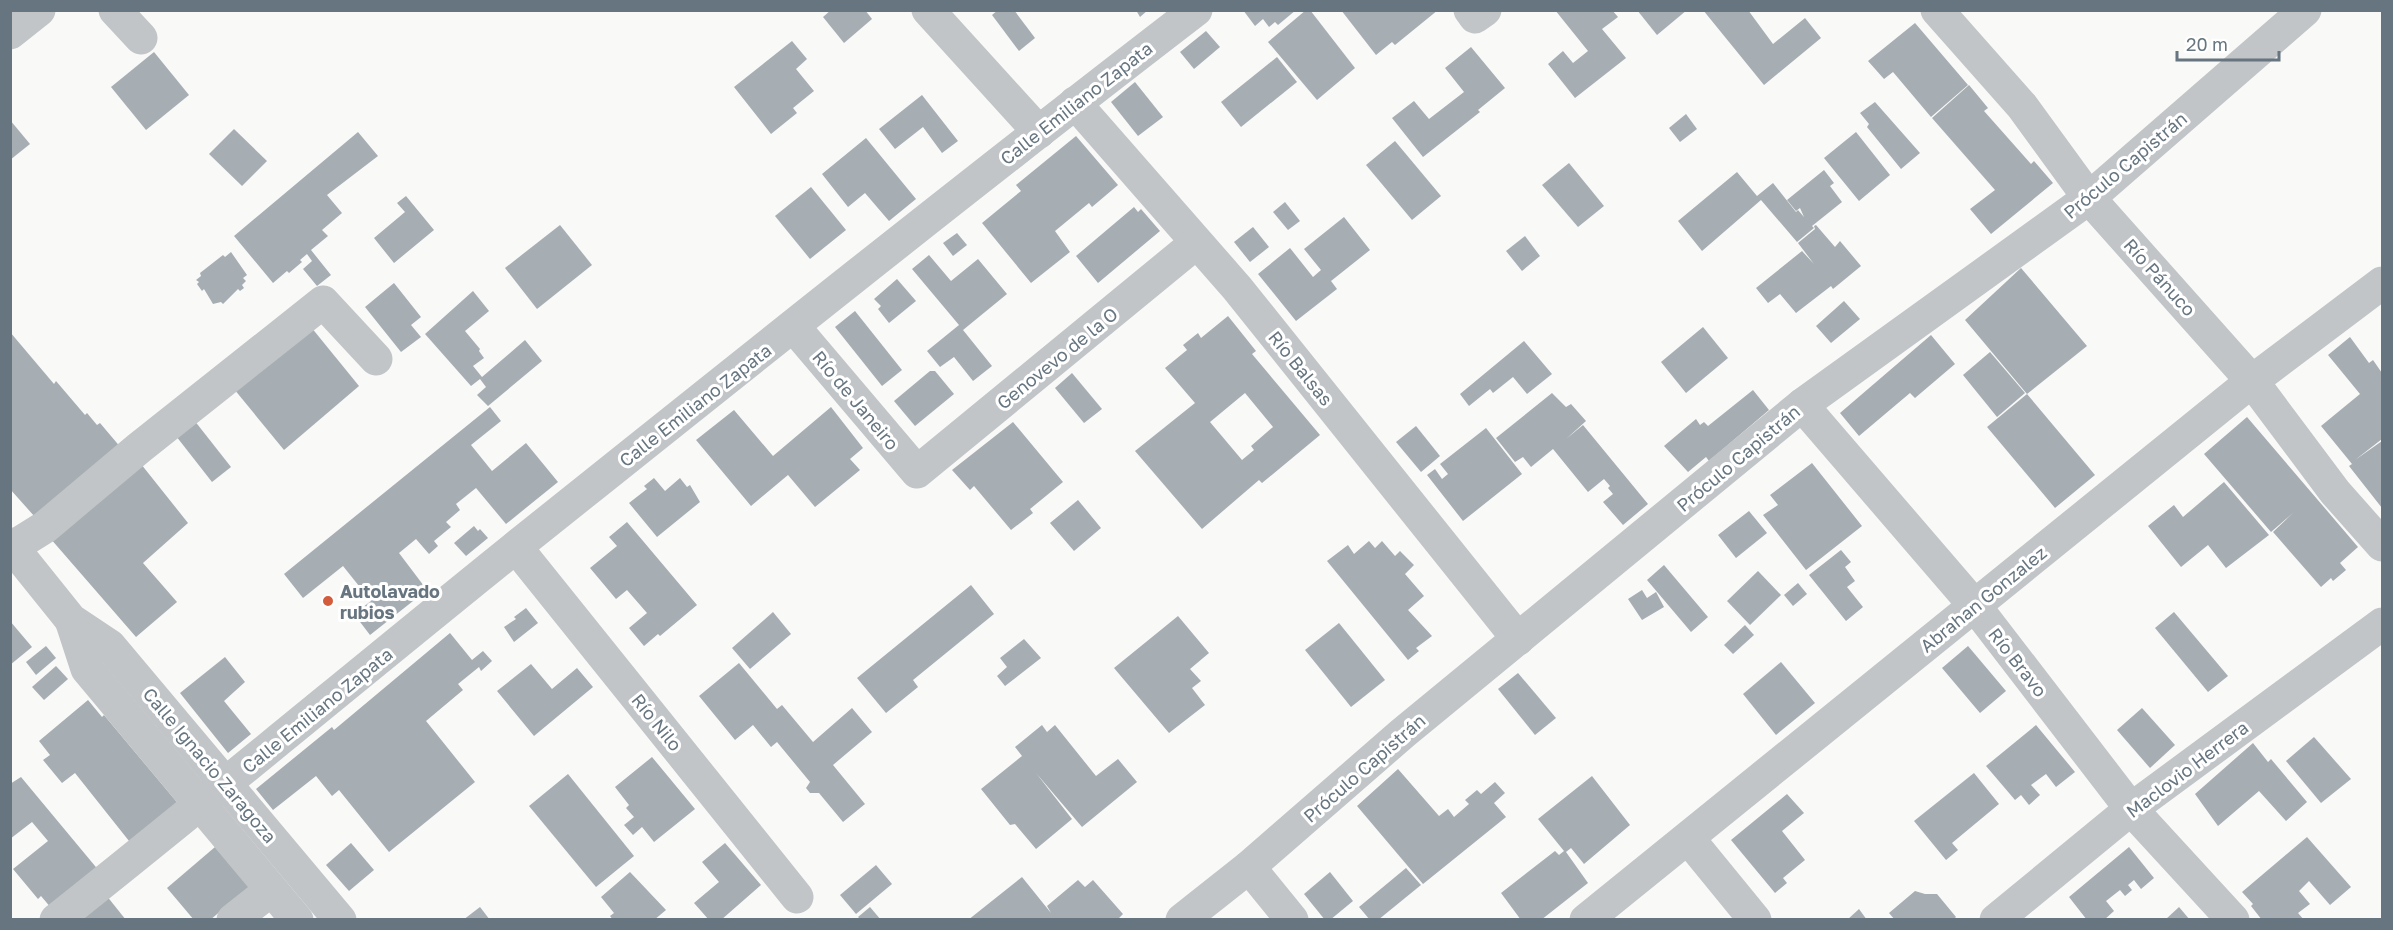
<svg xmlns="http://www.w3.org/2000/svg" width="2393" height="930" font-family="'Golos Text',sans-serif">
<rect width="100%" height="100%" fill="#f9f9f7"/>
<g fill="#a6aeb3" fill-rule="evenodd">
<path d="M831,10H865L872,19L844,43L823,17Z"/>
<path d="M998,10H1014L1035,38L1019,51L992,15Z"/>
<path d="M1136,10H1148L1140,17Z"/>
<path d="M1243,10H1296L1278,25L1275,22L1269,27L1263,19L1255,26Z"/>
<path d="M1306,10H1310L1355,68L1317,100L1268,42Z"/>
<path d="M1341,10H1438L1395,45L1392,42L1376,55Z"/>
<path d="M1555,10H1612L1618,17L1602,29L1626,58L1575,98L1548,64L1563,51L1573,63L1588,51Z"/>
<path d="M1637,10H1687L1657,35Z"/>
<path d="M1703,10H1748L1773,44L1805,18L1821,38L1764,85Z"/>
<path d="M1915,23L1968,85L1931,117L1893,72L1884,79L1868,61Z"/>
<path d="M1206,31L1220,47L1194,69L1180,52Z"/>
<path d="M792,41L807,59L796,69L814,91L793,108L797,113L771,134L734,87Z"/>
<path d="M1471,47L1505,88L1478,110L1480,112L1423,157L1392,118L1414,101L1429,119L1464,92L1445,68Z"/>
<path d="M154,52L189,95L146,130L111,87Z"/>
<path d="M1277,57L1297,82L1241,127L1221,102Z"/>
<path d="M1135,82L1163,117L1138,136L1111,102Z"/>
<path d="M1969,85L1988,108L1984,111L2031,164L2034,161L2053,183L1991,234L1970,209L1995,190L1932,118Z"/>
<path d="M922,95L958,141L942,153L923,127L895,149L879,129Z"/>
<path d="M1875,102L1920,153L1901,169L1867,127L1869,124L1860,113Z"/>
<path d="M1686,114L1697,129L1680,142L1669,128Z"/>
<path d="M10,120L30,144L10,160Z"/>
<path d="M234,129L267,161L242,186L209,154Z"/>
<path d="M358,132L378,156L327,195L342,213L322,230L328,236L311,250L331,275L317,286L303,269L312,261L307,254L300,260L302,262L289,273L287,271L273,283L234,236Z"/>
<path d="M1856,132L1890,175L1859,201L1824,158Z"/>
<path d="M1076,136L1118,185L1092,207L1089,203L1055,231L1070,252L1031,283L982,223L1021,191L1016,185Z"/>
<path d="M866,138L916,199L889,221L865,193L848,207L822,174Z"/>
<path d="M1395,141L1441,196L1412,220L1366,165Z"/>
<path d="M1569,163L1604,206L1578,227L1542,185Z"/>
<path d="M1824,170L1834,183L1830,186L1842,202L1812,226L1814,228L1797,242L1761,200L1702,251L1678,221L1737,172L1757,196L1773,183L1796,212L1798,210L1804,217L1800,208L1796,211L1787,200Z"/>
<path d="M811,187L846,230L810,259L775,216Z"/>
<path d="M406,196L434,230L394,263L374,238L405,212L397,203Z"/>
<path d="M1285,202L1300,221L1288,230L1273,212Z"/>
<path d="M1134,207L1138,212L1141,209L1160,231L1098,283L1076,256Z"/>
<path d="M1344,217L1370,250L1331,281L1337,289L1296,321L1258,274L1290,248L1313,277L1321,270L1304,249Z"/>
<path d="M560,225L592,265L537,309L505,268Z"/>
<path d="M1816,225L1835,247L1840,241L1861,266L1833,289L1831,286L1796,313L1780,294L1768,303L1756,288L1802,251L1814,264L1798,243L1815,229L1814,226Z"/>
<path d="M1253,227L1269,247L1250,262L1234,242Z"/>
<path d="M957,233L967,245L953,256L943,243Z"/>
<path d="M1525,236L1540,256L1522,271L1506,251Z"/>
<path d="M231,252L247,275L243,278L246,281L242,285L244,288L240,291L238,289L223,304L221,302L213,304L204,289L202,291L197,284L199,282L196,280L201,276L200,273L223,255L225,257Z"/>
<path d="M929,255L951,281L978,259L1007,294L963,330L992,366L973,381L954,357L940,367L927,351L959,325L912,269Z"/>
<path d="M2021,268L2087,346L2027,394L2095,475L2055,508L1987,427L2027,394L1965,320Z"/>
<path d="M897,279L916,301L889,323L878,309L881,306L874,299Z"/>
<path d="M394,283L421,317L411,325L421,337L401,352L365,307Z"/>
<path d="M473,291L489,311L465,331L480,349L479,351L484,358L473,366L482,377L525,340L542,361L488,406L477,395L486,387L480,379L471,386L425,334Z"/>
<path d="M1844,301L1860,319L1831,343L1816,326Z"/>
<path d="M855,311L902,370L882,386L835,327Z"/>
<path d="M1228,316L1256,351L1252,354L1320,435L1262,483L1259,480L1202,529L1135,451L1195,403L1165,368L1187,350L1183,345L1198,333L1201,338ZM1245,393L1273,427L1251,446L1254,450L1242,460L1210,422Z"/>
<path d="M311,327L359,386L284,450L234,389Z"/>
<path d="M1703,327L1728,358L1686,393L1661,362Z"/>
<path d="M10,332L54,384L56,381L85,415L87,413L97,425L100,423L122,449L35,517L10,489Z"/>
<path d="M1931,335L1955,364L1915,398L1910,393L1859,436L1840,413Z"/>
<path d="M2350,337L2369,363L2373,360L2382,373V439L2355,460L2382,441V508L2349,466L2352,464L2321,426L2360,394L2328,355Z"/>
<path d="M1524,341L1552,374L1527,394L1513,377L1493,393L1490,389L1469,406L1460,394Z"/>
<path d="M1990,352L2025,393L1997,417L1963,375Z"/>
<path d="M930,371H935L954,394L915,426L894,401Z"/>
<path d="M1072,373L1102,409L1084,423L1055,388Z"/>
<path d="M1753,390L1769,410L1709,461L1706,457L1688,472L1664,446L1696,419L1700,425L1704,422L1708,426Z"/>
<path d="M1552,393L1566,407L1571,404L1586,421L1566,439L1583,425L1648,504L1623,525L1603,502L1613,494L1608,488L1610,486L1604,479L1588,492L1553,449L1531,467L1523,457L1515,462L1496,438Z"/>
<path d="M490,407L501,421L471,445L492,471L526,443L558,482L506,524L476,488L456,504L460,510L446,522L451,527L434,541L438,546L429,554L416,539L399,553L427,590L370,635L354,614L371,601L343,566L303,598L284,574Z"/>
<path d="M831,407L863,448L850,459L860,470L815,507L788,475L751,506L696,440L734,410L773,456Z"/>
<path d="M2247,417L2358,547L2340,563L2346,570L2333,581L2331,578L2321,587L2273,532L2294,512L2271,532L2204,454Z"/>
<path d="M194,420L231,467L212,482L176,436Z"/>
<path d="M1013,422L1063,482L1030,509L1033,513L1011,530L974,486L970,490L952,470Z"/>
<path d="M1416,426L1440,456L1421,472L1396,442Z"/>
<path d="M1486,428L1522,474L1463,521L1427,475L1435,469L1442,479L1448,474L1440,464Z"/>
<path d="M1812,463L1862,526L1806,570L1763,515L1778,505L1770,495Z"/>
<path d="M141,464L188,523L143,563L177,602L136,637L50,538Z"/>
<path d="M654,478L665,491L680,478L687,487L690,485L700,502L657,537L629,503L647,489L644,486Z"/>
<path d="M2224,482L2269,535L2226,568L2208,545L2181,567L2148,526L2174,505L2183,517Z"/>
<path d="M1078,500L1101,528L1074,551L1050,523Z"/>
<path d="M1749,511L1767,533L1736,558L1718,535Z"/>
<path d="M627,522L697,605L660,636L658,634L644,646L629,628L647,613L627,590L616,599L590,568L617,546L609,537Z"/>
<path d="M474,526L478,531L480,529L488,538L466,556L454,543Z"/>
<path d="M1369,541L1375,548L1382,541L1395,556L1400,551L1414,565L1405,574L1424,596L1408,610L1432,636L1416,648L1419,651L1408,660L1327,561L1348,545L1354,554Z"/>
<path d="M1841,550L1851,562L1845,567L1855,581L1847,587L1863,607L1846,621L1809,575Z"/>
<path d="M1664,565L1708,617L1691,632L1647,580Z"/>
<path d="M1758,571L1781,595L1750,625L1727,601Z"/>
<path d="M1798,583L1807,594L1793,606L1784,595Z"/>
<path d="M971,585L994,614L913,680L918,687L886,713L857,678Z"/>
<path d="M1642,590L1647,598L1656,592L1664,607L1642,620L1628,599Z"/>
<path d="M526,608L538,623L514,642L504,627L516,619L514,617Z"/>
<path d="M773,612L791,634L750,669L732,648Z"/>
<path d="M2174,612L2228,676L2208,692L2155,628Z"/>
<path d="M1178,616L1209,653L1190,669L1201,681L1192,688L1205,705L1169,733L1114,668Z"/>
<path d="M10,621L32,647L10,665Z"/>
<path d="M1339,623L1385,680L1351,707L1305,650Z"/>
<path d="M1745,625L1754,635L1733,654L1724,645Z"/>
<path d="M450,633L472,660L483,651L492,661L481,671L479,667L458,684L463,690L426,721L475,782L389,852L339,790L332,796L316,776L273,810L256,789L332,727L334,730Z"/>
<path d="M1024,639L1041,658L1005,686L997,676L1007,667L1000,658Z"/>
<path d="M46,646L56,658L36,675L26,662Z"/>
<path d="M1968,646L2006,691L1980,713L1942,668Z"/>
<path d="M225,657L245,682L224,701L251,734L228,753L180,693Z"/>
<path d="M1781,662L1815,703L1776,735L1743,694Z"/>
<path d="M739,663L777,709L782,705L813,742L852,708L872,732L833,765L865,804L843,822L819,793H810L806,788L810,782L777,742L771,747L753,725L735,740L699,696Z"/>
<path d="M531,664L552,689L577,668L593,687L534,736L497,691Z"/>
<path d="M56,666L68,679L44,700L32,687Z"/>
<path d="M1518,673L1556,718L1535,735L1498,689Z"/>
<path d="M88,700L102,717L104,715L181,807L133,846L75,773L62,783L43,760L50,755L39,741Z"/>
<path d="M2142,708L2175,745L2150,768L2117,730Z"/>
<path d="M1042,725L1047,732L1055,725L1096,776L1118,759L1137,782L1082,827L1036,773L1072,819L1036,849L1015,824L1010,825L981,789L1022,756L1015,747Z"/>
<path d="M2036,725L2075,772L2056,787L2046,774L2031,785L2040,795L2029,805L2021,795L2015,800L1986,766Z"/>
<path d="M2314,737L2351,779L2321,803L2286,761Z"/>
<path d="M2253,743L2268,762L2271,759L2307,802L2286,821L2259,791L2218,826L2195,794Z"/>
<path d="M652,757L695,809L654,842L642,827L633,835L624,825L634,817L626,808L629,805L615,787Z"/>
<path d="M1398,769L1439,816L1448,809L1454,817L1469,804L1465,800L1477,790L1481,794L1495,782L1505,793L1494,803L1506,817L1423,884L1357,806Z"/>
<path d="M1974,773L1999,804L1952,843L1958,850L1946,860L1914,821Z"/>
<path d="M568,774L634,856L596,887L529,806Z"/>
<path d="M1592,776L1630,825L1584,864L1571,848L1566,852L1588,883L1541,920H1521L1501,893L1555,851L1559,855L1564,851L1538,819Z"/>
<path d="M21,777L100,872L52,909L41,896L38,899L13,869L48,841L32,822L10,839L12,793L10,784Z"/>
<path d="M1787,794L1804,813L1782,831L1805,860L1783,878L1787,883L1775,893L1731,840Z"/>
<path d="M2307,837L2351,887L2330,905L2309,881L2299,891L2310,904L2298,913L2304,920H2262L2251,906L2253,904L2242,892Z"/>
<path d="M351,843L374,870L349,891L326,865Z"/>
<path d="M725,843L761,885L721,920H709L694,903L719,882L702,862Z"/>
<path d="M215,847L249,887L210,920H194L167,888Z"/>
<path d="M2129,847L2154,878L2141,889L2134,880L2128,885L2132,890L2125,896L2120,890L2106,901L2114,911L2104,920H2087L2069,897Z"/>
<path d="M876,865L892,884L856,914L840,895Z"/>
<path d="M1406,868L1421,885L1378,920H1370L1359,907Z"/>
<path d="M630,872L666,910L654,920H613L610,916L614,913L601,897Z"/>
<path d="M1330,872L1353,901L1330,920H1325L1304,894Z"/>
<path d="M1022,877L1051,913L1047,906L1078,880L1085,887L1093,880L1123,914L1117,920H968Z"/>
<path d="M1915,891L1925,894H1937L1956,917L1953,920H1895L1889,913Z"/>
<path d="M106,895L126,920H76Z"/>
<path d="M480,907L490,920H463Z"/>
<path d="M870,907L881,920H861L858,917Z"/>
<path d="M2179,907L2190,920H2165Z"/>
<path d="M1859,909L1867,920H1847Z"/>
</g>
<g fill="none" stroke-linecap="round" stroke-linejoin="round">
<g stroke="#c1c5c8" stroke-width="33">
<path d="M115,10L141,38"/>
<path d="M928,10L1039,132"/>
<path d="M1470,10L1475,17L1485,10"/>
<path d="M1937,10L2022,106L2089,198L2252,381L2335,492L2382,545"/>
<path d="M10,33L39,10"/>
<path d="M1075,103L1237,288L1518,639"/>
<path d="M794,327L917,472L1196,243"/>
<path d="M1802,405L1975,606L2131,809L2233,920"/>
<path d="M10,544L71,620L110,646L340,920"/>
<path d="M13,547L45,527L139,448L323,302L376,359"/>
<path d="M516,547L797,897"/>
<path d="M71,620L87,669L297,920"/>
<path d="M1688,838L1755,920"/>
<path d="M1249,867L1292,920"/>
<path d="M56,920C211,797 363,670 517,546C742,366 967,186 1196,10"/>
<path d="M233,920L271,890"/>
<path d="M1182,920L1249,867L1403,733L1802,405L2089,198L2305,10"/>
<path d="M1586,920L2252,381L2382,283"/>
<path d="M1996,920L2131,809L2382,624"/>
</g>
</g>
<circle fill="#d35c3d" stroke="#fff" stroke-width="2" cx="328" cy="601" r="6"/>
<g text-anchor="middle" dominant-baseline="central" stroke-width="6" stroke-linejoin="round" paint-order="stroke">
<g font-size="18" fill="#66757f" stroke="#fff">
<text transform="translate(1076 103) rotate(-38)">Calle Emiliano Zapata</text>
<text transform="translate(2125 165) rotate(-40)">Próculo Capistrán</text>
<text transform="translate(2160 277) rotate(48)">Río Pánuco</text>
<text transform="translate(1057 358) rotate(-39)">Genovevo de la O</text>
<text transform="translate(1301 368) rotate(51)">Río Balsas</text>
<text transform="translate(856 400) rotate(50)">Río de Janeiro</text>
<text transform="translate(695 405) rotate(-38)">Calle Emiliano Zapata</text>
<text transform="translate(1738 458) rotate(-40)">Próculo Capistrán</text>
<text transform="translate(1983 599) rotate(-39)">Abrahan Gonzalez</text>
<text transform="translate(2018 662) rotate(52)">Río Bravo</text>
<text transform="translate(317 710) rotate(-39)">Calle Emiliano Zapata</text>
<text transform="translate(657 722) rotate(51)">Río Nilo</text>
<text transform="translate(210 765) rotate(50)">Calle Ignacio Zaragoza</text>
<text transform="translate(1364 768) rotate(-41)">Próculo Capistrán</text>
<text transform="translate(2187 769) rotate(-37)">Maclovio Herrera</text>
</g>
<g font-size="18" font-weight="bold" fill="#66757f" stroke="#fff" text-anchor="start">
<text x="340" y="591">Autolavado<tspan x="340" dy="21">rubios</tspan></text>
</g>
</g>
<rect width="2393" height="930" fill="none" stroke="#66757f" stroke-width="24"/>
<path d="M2177 51v9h102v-9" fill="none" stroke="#66757f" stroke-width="3"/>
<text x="2186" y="51" font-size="18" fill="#66757f" stroke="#ffffff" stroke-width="4.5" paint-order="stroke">20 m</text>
</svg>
